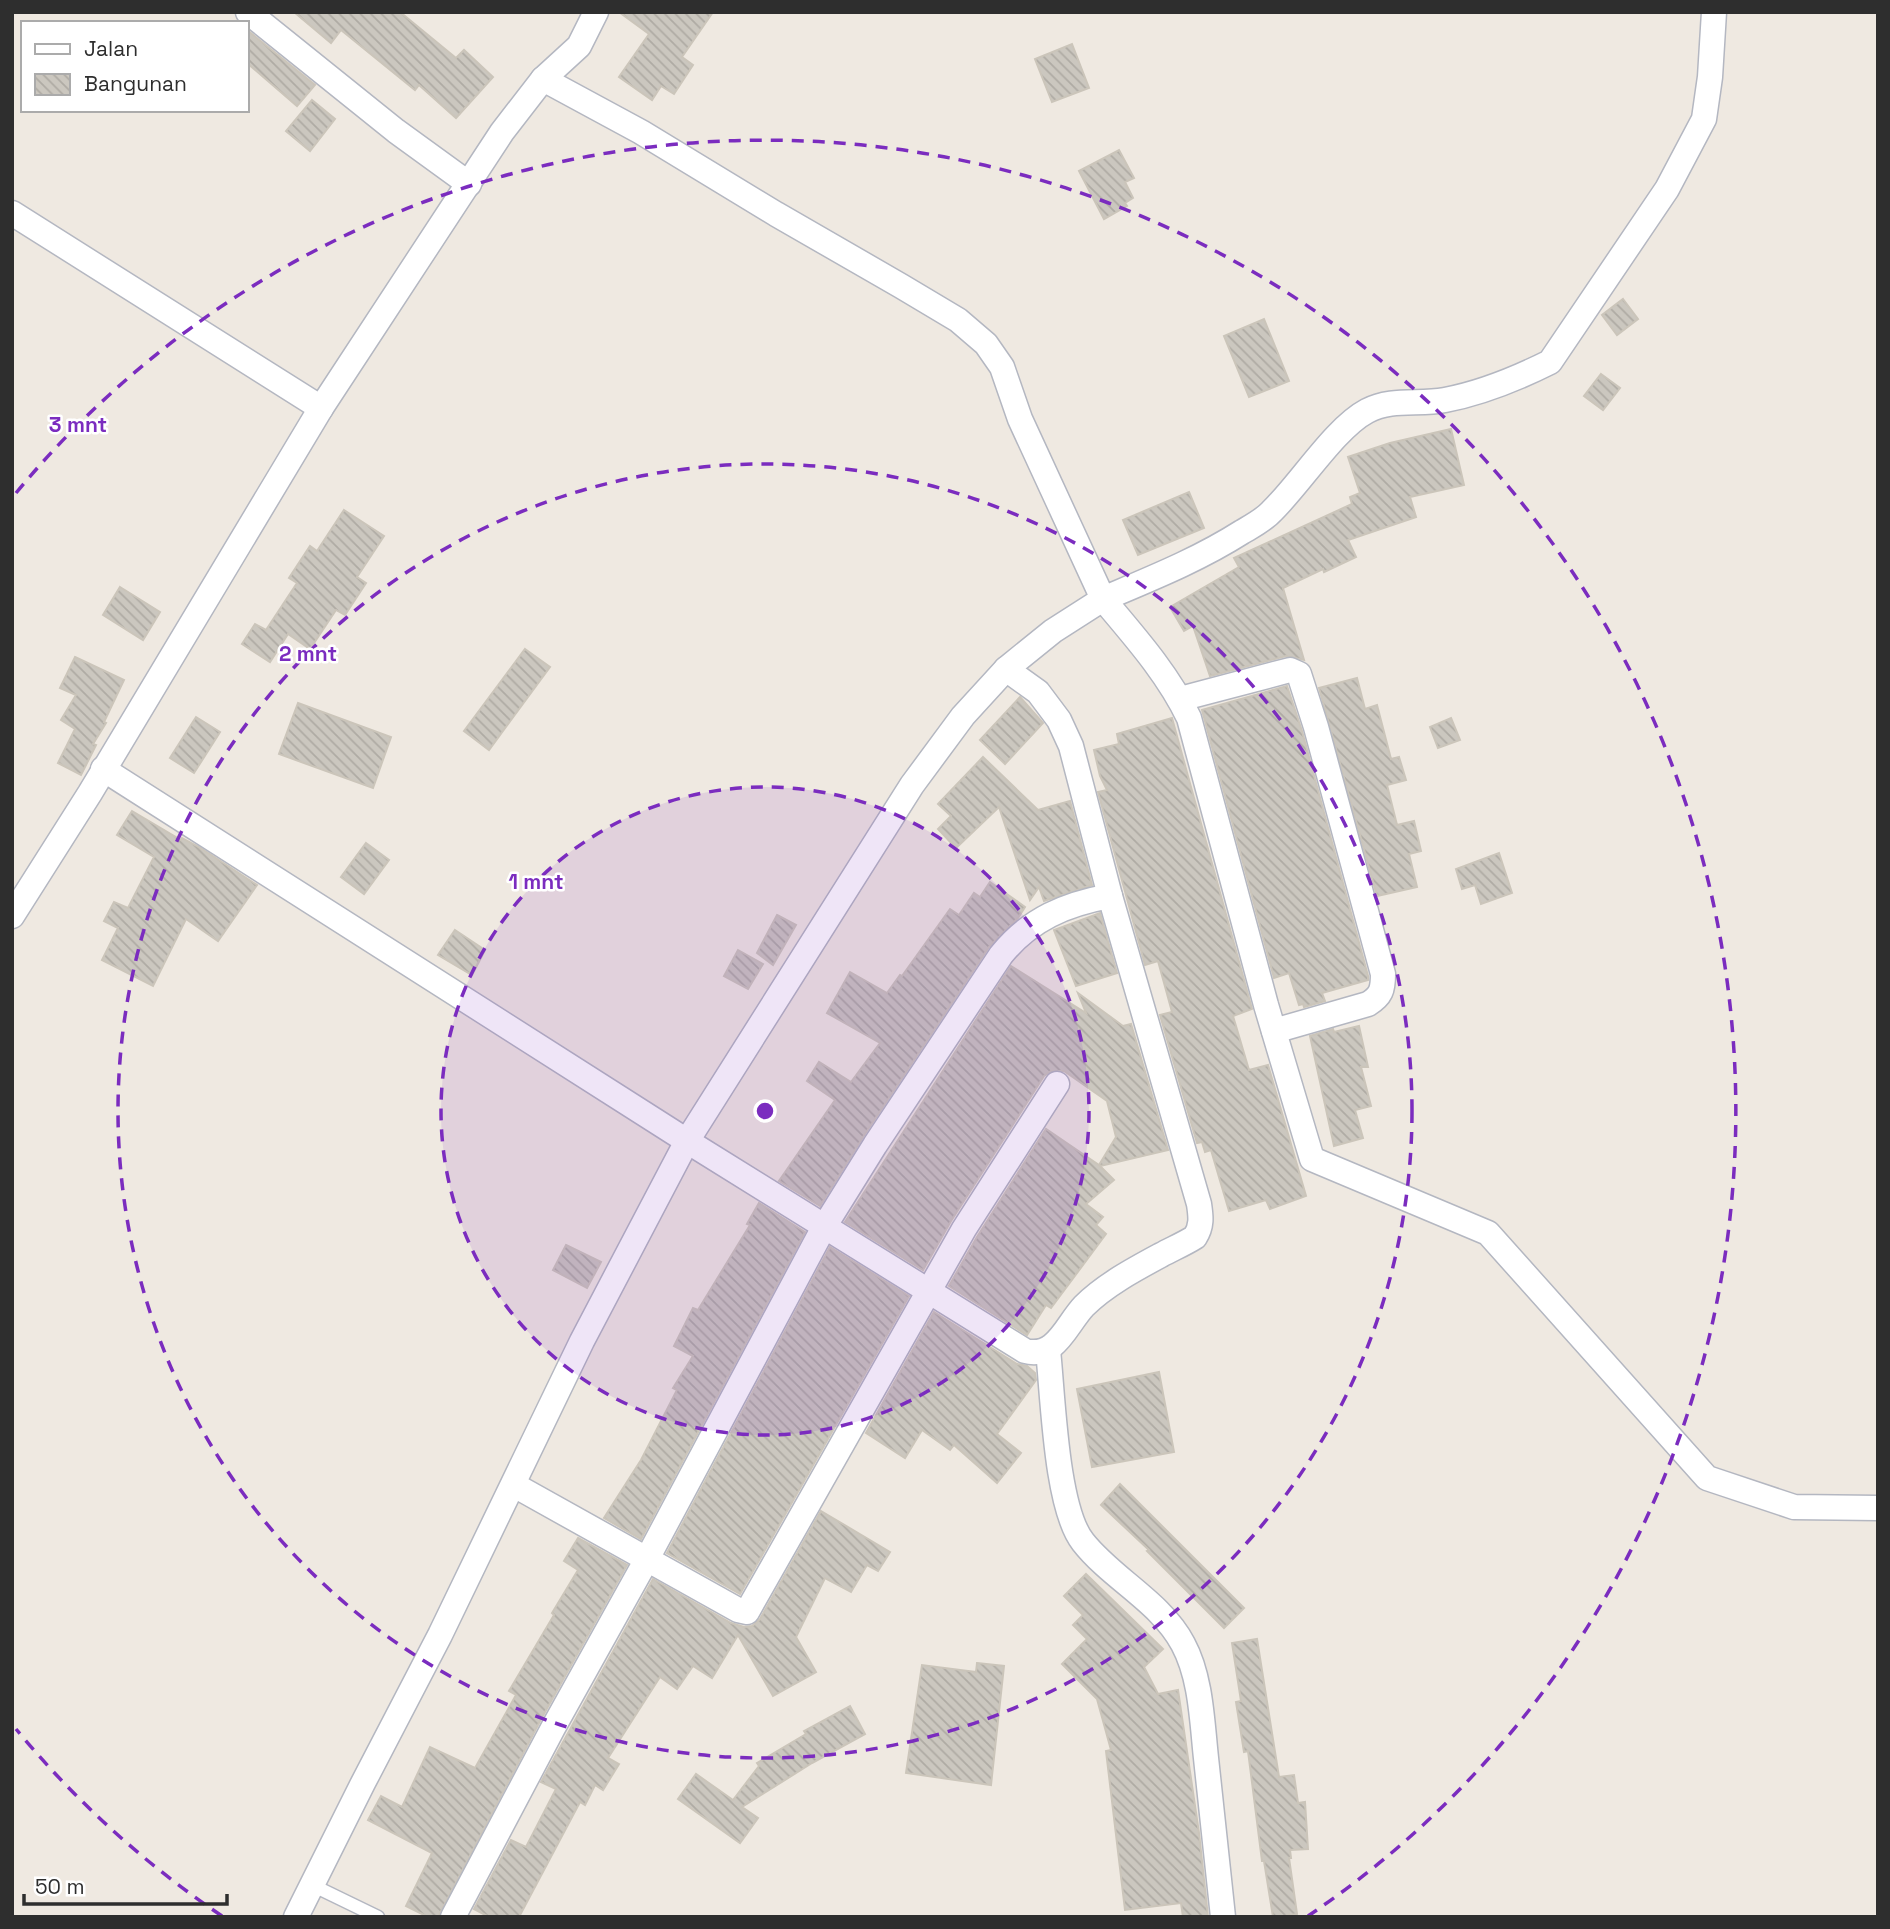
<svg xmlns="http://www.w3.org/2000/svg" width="1890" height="1929" font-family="'Space Grotesk',sans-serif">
<defs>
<pattern id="building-back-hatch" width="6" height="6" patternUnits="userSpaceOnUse" patternTransform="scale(1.75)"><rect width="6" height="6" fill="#cbc7bf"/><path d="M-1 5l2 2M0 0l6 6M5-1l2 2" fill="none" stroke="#afaba4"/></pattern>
</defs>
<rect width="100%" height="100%" fill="#efe9e1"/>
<g fill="url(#building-back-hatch)" stroke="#cbc5ba" stroke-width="2">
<path d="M294,12H400L456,58L464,50L493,77L456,118L419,85L415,90L341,30L331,43Z"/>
<path d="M619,12H713L682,57L693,65L674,94L661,86L652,100L619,77L649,34Z"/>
<path d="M247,30L315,85L297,106L247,63Z"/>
<path d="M1072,44L1089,88L1052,102L1035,59Z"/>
<path d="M312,100L335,119L310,151L286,131Z"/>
<path d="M1119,150L1134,178L1125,182L1133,198L1125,203L1127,206L1104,219L1079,171Z"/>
<path d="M1623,299L1638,319L1617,335L1602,315Z"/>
<path d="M1264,319L1289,381L1249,397L1224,336Z"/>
<path d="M1601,374L1620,388L1603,410L1584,396Z"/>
<path d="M1451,429L1464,485L1410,497L1416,517L1348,540L1356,557L1324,572L1323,569L1283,588L1304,660L1286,656L1210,676L1193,626L1184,631L1170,607L1239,567L1234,558L1352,504L1350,497L1360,493L1348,457L1390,443Z"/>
<path d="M1189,492L1204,528L1138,555L1123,520Z"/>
<path d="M344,510L384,536L357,577L366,583L345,615L336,610L310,649L288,634L270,662L242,644L255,624L266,630L297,583L289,578L310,546L317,551Z"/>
<path d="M120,587L160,612L143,640L103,615Z"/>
<path d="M525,649L550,667L489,750L464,731Z"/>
<path d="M75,657L124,680L104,722L106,723L93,744L96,745L81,775L58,763L75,729L61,720L76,695L60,688Z"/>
<path d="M1357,678L1365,709L1377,705L1391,759L1399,757L1406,780L1387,785L1397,825L1414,821L1421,851L1409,854L1417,887L1377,896L1319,688Z"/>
<path d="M1287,686L1302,731L1368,976V980L1322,993L1325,1001L1304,1007L1303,1004L1299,1005L1289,973L1274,978L1202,710Z"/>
<path d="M1020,697L1043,723L1005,764L980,740Z"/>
<path d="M298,703L391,737L373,788L279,754Z"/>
<path d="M196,717L220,732L194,773L170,758Z"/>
<path d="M1172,718L1252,1009L1233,1016L1249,1070L1268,1065L1306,1196L1270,1209L1266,1200L1229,1211L1211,1150L1205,1152L1202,1142L1197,1143L1160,1015L1172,1012L1158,961L1145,965L1098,792L1107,790L1100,776L1094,750L1119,744L1117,734Z"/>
<path d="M1451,718L1460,740L1438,748L1430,727Z"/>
<path d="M983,757L1038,810L1070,801L1092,885L1044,901L1039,887L1030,900L999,807L956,848L938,829L951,816L938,804Z"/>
<path d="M132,811L181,840L182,838L199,847L257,885L218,941L186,919L153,986L102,960L118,928L104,921L114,902L128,908L154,857L117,835Z"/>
<path d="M366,843L389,860L364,894L341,877Z"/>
<path d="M1499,853L1512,893L1481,904L1475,885L1462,889L1456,869Z"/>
<path d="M990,882L1025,907L1018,918L989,947L863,1137L820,1206L779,1181L835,1100L807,1081L819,1062L851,1082L880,1043L827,1013L850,972L887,993L900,975L902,976L950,909L959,915L974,893L980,897Z"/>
<path d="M1100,913L1117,973L1076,986L1054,930Z"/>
<path d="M777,915L796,925L773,965L757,953Z"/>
<path d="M455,930L485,950L472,975L438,955Z"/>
<path d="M738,950L763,964L748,989L724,976Z"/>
<path d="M1011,966L1086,1013L1078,993L1123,1026L1131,1024L1168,1150L1100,1166L1114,1180L1086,1204L1103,1217L1096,1225L1106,1234L1051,1308L1046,1305L1027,1335L949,1286L977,1237L1046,1129L1099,1165L1116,1137L1107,1101L1064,1071H1051L1044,1076L951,1221L923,1270L845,1222Z"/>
<path d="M1359,1026L1368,1067H1361L1371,1106L1355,1110L1363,1138L1334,1146L1310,1036L1333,1029L1334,1032Z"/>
<path d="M759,1203L805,1232L641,1539L604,1518L641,1460L677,1390L673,1388L693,1356L674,1346L693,1308L698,1310L750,1225L747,1224Z"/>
<path d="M566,1245L601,1262L587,1288L553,1270Z"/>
<path d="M830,1247L909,1296L740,1594L667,1553Z"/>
<path d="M934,1312L1017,1364L1027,1366L1035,1373L1036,1380L997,1434L1021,1453L997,1483L954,1445L950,1450L922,1430L905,1458L866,1433Z"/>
<path d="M1159,1372L1174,1452L1092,1467L1077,1389Z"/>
<path d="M1120,1484L1244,1608L1224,1628L1147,1551L1149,1550L1101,1505Z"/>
<path d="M821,1511L890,1552L878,1571L867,1565L851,1592L825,1578L796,1637L816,1672L773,1696L738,1635L712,1678L693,1666L677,1689L660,1677L608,1758L619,1764L603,1790L595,1785L585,1805L580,1802L519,1917H489L474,1909L511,1840L526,1847L556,1789L541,1782L653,1579L731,1623L744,1627L752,1626L760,1619Z"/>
<path d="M578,1538L627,1565L540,1721L438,1917H428L406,1906L432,1853L368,1820L381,1796L402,1807L430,1747L475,1768L516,1695L509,1691L554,1615L552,1613L578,1570L564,1561Z"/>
<path d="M1086,1574L1163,1649L1144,1667L1158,1694L1178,1690L1199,1833L1208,1917H1183L1181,1903L1125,1910L1106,1751L1111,1750L1097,1699L1062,1664L1087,1639L1073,1625L1083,1615L1064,1596Z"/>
<path d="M1257,1639L1279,1777L1294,1775L1298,1803L1305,1802L1308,1849L1290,1850L1291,1858H1289L1297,1914L1278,1917H1273L1264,1861H1262L1248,1751L1244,1752L1236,1702L1241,1701L1232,1643Z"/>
<path d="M977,1663L1004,1666L991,1785L906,1773L922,1665L976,1672Z"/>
<path d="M850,1706L865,1734L812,1763L742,1807L758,1818L740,1843L678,1799L696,1774L733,1800L759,1766L757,1763L806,1734L804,1731Z"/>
</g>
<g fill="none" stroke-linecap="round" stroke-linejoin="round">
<defs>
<path id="lane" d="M312,1885L378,1917"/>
<g id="street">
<path d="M248,12L396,131L469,184"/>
<path d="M1714,12L1710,77L1704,119L1667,189L1550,362C1516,379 1482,393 1445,400C1418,405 1392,398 1367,411C1335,428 1300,484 1272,511C1264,520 1252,526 1242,532C1198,560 1150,579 1103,599C1135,637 1168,674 1189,718L1266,1005L1312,1159L1488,1233L1707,1478L1794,1507L1878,1508"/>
<path d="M12,213L321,408"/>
<path d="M1180,699L1290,670L1299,674L1316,727L1383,974C1383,990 1381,996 1368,1004L1274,1031"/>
<path d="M103,769L687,1141L1025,1351C1056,1359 1066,1325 1084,1306C1105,1285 1135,1269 1161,1255C1172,1249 1184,1244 1195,1237C1202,1226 1201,1217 1199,1204L1110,896L1071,746L1059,720L1038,692L1006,669"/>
<path d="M12,916L90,793L321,408L502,132L543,79"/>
<path d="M1048,1350C1053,1397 1056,1508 1083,1542C1112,1579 1161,1602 1183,1644C1201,1677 1202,1721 1206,1758C1212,1811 1217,1864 1223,1917"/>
<path d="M514,1485L738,1610L747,1612L964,1229L1057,1084"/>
<path d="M296,1917L363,1783L440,1635L582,1341L687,1141L912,785L963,716L1006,669L1053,631L1103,599L1020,419L1002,367L986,344L958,320L901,286L776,214L641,132L543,79L579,46L596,12"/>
<path d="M453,1917L553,1728L647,1559L824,1227L875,1145L1001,955C1030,919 1066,904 1110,896"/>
</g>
</defs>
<use href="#lane" stroke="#b4b7c1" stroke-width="15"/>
<use href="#street" stroke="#b4b7c1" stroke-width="27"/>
<use href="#lane" stroke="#fff" stroke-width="12"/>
<use href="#street" stroke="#fff" stroke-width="24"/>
</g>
<circle cx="765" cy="1111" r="324" fill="#7b2cbf" fill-opacity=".12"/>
<g fill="none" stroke="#7b2cbf" stroke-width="3.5" stroke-dasharray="12 9">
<circle cx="765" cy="1111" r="324"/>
<circle cx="765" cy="1111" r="647"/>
<path d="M222 1916A971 971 0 0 1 16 1729M16 493A971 971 0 1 1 1308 1916"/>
</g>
<circle cx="765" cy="1111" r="10" fill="#7b2cbf" stroke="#fff" stroke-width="3.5"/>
<g font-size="21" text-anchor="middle" font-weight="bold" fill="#7b2cbf" stroke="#fff" stroke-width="5" stroke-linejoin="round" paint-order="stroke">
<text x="78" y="432">3 mnt</text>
<text x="308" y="661">2 mnt</text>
<text x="536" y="889">1 mnt</text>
</g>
<rect width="1890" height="1929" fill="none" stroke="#2e2e2e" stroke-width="28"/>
<rect x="21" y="21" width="228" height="91" fill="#ffffff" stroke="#ababab" stroke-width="2"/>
<rect x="35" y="44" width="35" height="10" fill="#ffffff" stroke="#ababab" stroke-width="2"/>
<text x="84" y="56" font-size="21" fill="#2e2e2e">Jalan</text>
<rect x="35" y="74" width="35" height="21" fill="url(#building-back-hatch)" stroke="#ababab" stroke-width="2"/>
<text x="84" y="91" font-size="21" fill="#2e2e2e">Bangunan</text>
<path d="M24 1894v10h203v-10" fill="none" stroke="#2e2e2e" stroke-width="3.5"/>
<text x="35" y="1894" font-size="21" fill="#2e2e2e" stroke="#ffffff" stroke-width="5" paint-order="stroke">50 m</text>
</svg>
